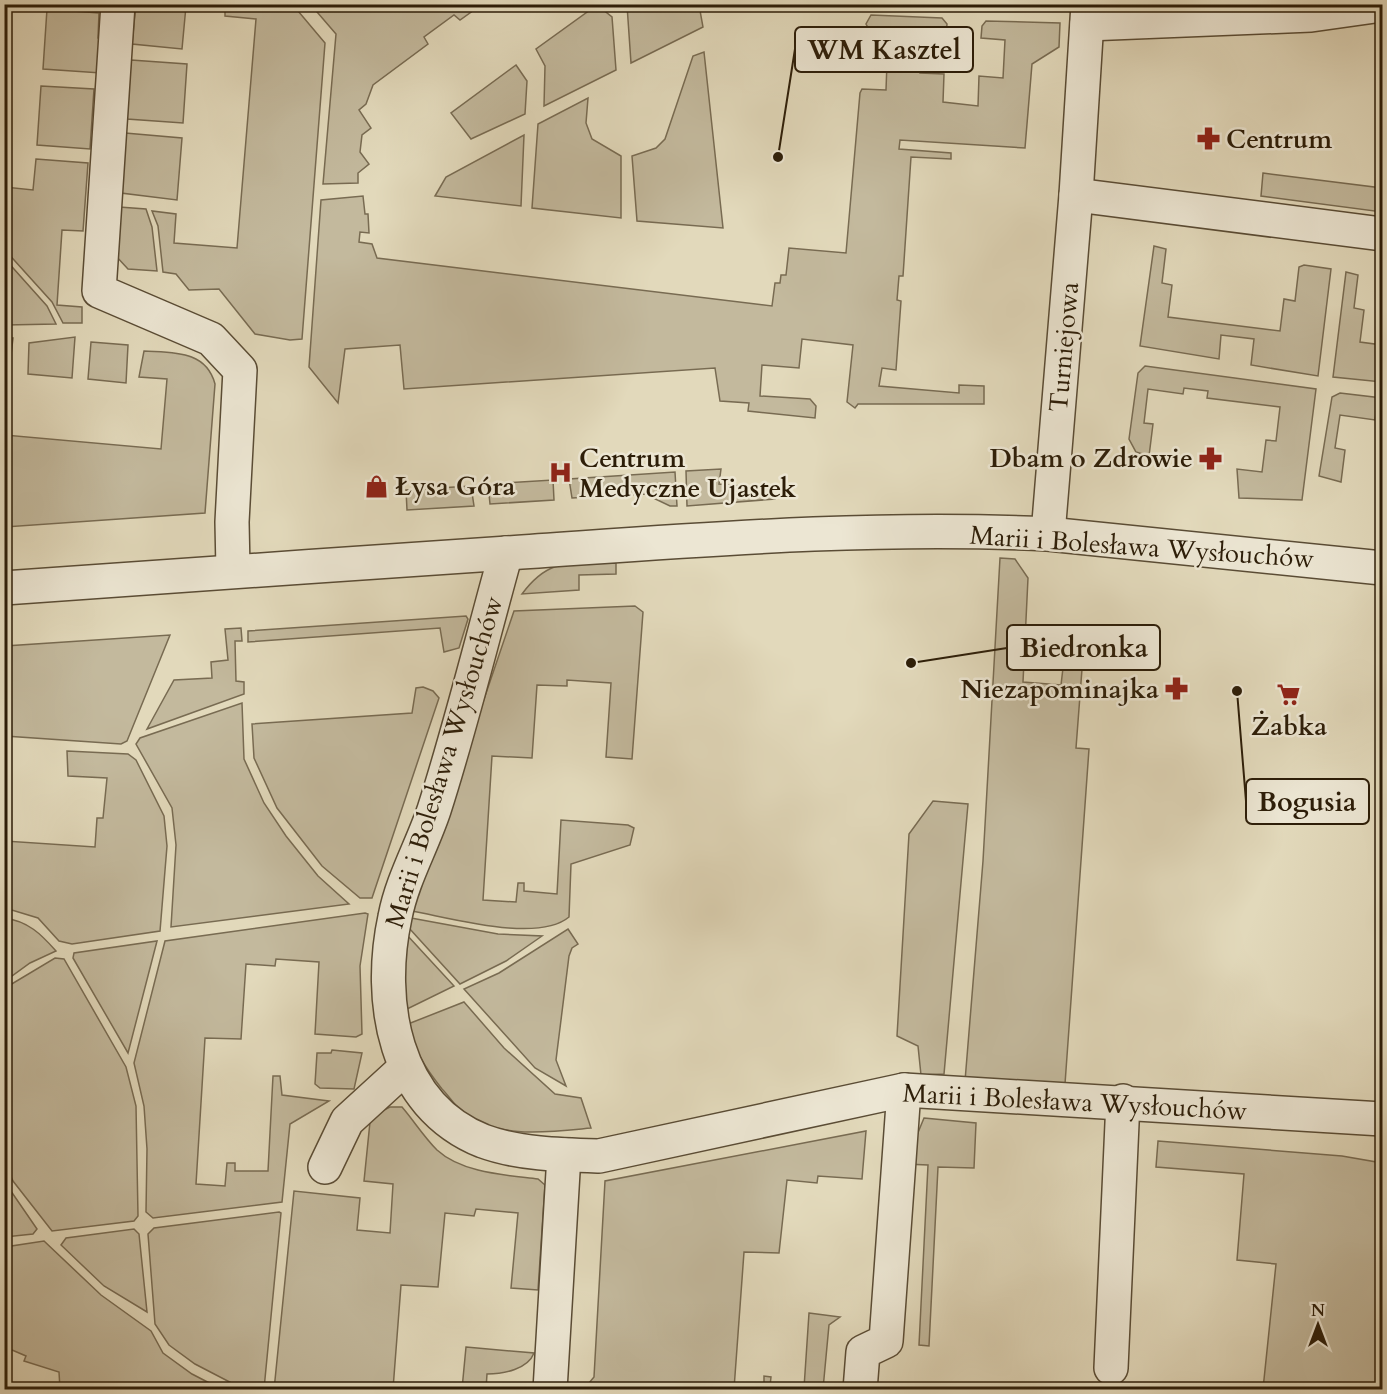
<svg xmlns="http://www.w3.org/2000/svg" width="1387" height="1394" font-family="Cardo,serif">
<rect width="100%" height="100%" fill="#e2d9bb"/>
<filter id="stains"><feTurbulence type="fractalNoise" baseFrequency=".00333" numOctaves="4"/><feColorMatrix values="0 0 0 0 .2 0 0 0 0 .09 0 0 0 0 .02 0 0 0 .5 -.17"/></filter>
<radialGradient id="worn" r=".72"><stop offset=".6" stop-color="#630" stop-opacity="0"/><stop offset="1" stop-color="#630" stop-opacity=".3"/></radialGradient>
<g fill="#c3b99d" stroke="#786b52" stroke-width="1.5">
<path d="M136,4L293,5L325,43L302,339L290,340L255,334L219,289L189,290L176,274L163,272L158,226L152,211L176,214L174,243L237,248L256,19L225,16V9L186,6L182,49L132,44Z"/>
<path d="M311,5H481L460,20L454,15L424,37L428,44L373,85L366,104L359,110L371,128L362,135L360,152L369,164L358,173V183L323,184L336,34Z"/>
<path d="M597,5L612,17L616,70L544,106L545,66L536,49Z"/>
<path d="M627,5H699L703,27L631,63Z"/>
<path d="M47,9L99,13L98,38L104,41L101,73L43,69Z"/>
<path d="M871,15L942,18L947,24L946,36L922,35L920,73L944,74L943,102L978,106L979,76L1003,78L1005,40L981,38L982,26L986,21L1060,23L1059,47L1032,64L1025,148L900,140L899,149L951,153V159L911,157L903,276H899L897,300L901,301L896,370L882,368L879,386L959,393V385L984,386V404H858L855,408L847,402L853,345L802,339L799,368L762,365L760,396L810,399L816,406L815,418L748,411L749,403L720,401L715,368L404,389L400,345L345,349L338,403L309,367L321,200L363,196L365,214H368L369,233L360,232L359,242L372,244L377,258L772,306L775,283H780L781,275H786L789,248L846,253L860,93L862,89L886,90L888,35L870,31L866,24Z"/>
<path d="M704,52L723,228L637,221L632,156L656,148L665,139L693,56Z"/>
<path d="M131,60L187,64L183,123L127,119Z"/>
<path d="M516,65L527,81L525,114L471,139L451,113Z"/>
<path d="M41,86L94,89L90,149L37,145Z"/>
<path d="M588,98L586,123L592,139L621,156V218L532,208L538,124Z"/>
<path d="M125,133L182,138L177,200L121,193Z"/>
<path d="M524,135L521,206L435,196L446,177Z"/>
<path d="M36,159L88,163L83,231L62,230L57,305L82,307V323H63L52,302L5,250V187L33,190Z"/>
<path d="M1263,173L1382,188V212L1261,196Z"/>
<path d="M119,207L146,209L152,227L157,271L128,269L115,255Z"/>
<path d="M1154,246L1166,249L1162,283L1172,285L1168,317L1280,331L1284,299L1295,301L1299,267L1304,265L1331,269L1318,376L1251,365L1254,339L1221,335L1219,359L1140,346Z"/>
<path d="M5,259L47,306L56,324L5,325Z"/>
<path d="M1346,272L1358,275L1354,308L1364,310L1360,342L1382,345V382L1333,377Z"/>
<path d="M75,337L72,378L28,374L29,343Z"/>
<path d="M4,338H13L9,372H5Z"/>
<path d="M91,342L128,345L126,383L88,379Z"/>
<path d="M144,351C173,353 206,350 215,384L205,513L5,527V435L161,449L167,379L139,377Z"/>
<path d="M1145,366L1316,389L1302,500L1239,498L1237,469L1262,472L1266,440L1276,441L1280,407L1207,398L1208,391L1184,388L1183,394L1148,389L1144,423L1153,424L1149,456L1136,452L1129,439L1138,373Z"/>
<path d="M1340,393L1382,398V414L1376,413L1375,420L1340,415L1335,448L1345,450L1341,482L1319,476L1332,397Z"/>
<path d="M721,469L719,484L775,489V499L687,506L686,471Z"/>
<path d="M675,472L677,506H670L645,494L572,498L569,479Z"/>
<path d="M553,480L554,500L490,504L488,484Z"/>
<path d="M471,486L474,506L407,510L406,490Z"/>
<path d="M1000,558L1015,559L1028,578L1023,682L1061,685L1063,668L1083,656L1076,748L1089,749L1065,1084L965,1081L983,861Z"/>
<path d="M616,563V574L579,575V590L522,594C551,555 572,565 616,563Z"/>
<path d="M635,606L643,612L632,759L606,757L611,683L567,680V686L537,685L532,758L492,756L483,900L516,902L518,883H524V891L557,894L561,820L628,825L634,828L630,845L571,864L569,917C538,943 451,918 412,911L514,611Z"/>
<path d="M466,616L468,619L459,648L444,652L440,628L248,642V631Z"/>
<path d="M241,628L242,641H235L236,681L244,682V694L147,729L174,680L212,678L211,662L228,660L225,629Z"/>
<path d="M170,635L127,741L121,744L5,736V646Z"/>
<path d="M423,687L433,691L439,698L372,898H360L322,866L277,808L254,758L252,724L412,713L416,688Z"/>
<path d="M242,703L244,759L264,803L286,836L318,876L349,904L171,927L176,845L172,808L136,744L140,738Z"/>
<path d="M67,751L128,754L136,760L164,816L167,846L160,931L72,944L59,941L38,918L5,908V841L95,847L97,818H103L107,778L68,776Z"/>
<path d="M933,801L968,804L944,1074L921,1075L918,1046L897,1036L909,834Z"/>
<path d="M365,913L368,914L360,966L362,1034L356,1037L315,1034L319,962L276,959L275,966L246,964L241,1039L205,1038L196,1184L225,1186L227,1163H235V1171H268L273,1076H280L282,1095L329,1101L290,1124L282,1202L153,1218L146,1212L147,1149L144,1106L134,1063L165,941Z"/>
<path d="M4,918C28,921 41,934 56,951L30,963L5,981Z"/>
<path d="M411,918L498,934L542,936L506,961L460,984L409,928Z"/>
<path d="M568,929L578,944L572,948L569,956L556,1060L566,1086L535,1068L464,989L499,973Z"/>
<path d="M406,934L454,986L403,1011Z"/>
<path d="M157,941L128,1053L73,958L74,953Z"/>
<path d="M55,958L64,959L126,1067L136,1106L138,1216L134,1221L52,1231L13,1181L5,1163V988Z"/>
<path d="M464,1002L504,1048L555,1094L581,1098L591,1128C549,1132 495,1140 460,1110C454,1104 448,1095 442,1089C424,1066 415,1052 408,1024Z"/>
<path d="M332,1050L362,1053L354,1089L320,1088L315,1084L317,1053H331Z"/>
<path d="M390,1107H402C414,1121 424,1137 437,1150C462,1173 506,1175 538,1179L545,1185L538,1290L511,1288L518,1213L476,1209L474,1216L445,1213L438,1287L401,1285L393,1389L274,1390L294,1191L360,1198L357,1230L390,1233L393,1184L364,1181L370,1122L378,1113Z"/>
<path d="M924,1118L976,1123L974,1168L938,1167L929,1346L919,1345L928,1165L905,1164Z"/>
<path d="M866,1131L862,1179L818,1176L817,1183L787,1180L779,1253L744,1252L734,1389H584L594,1377L605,1181Z"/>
<path d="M1158,1141L1342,1156L1382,1163V1389H1263L1276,1264L1237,1260L1244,1174L1156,1167Z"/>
<path d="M4,1181L37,1229L33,1234L5,1237Z"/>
<path d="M279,1212L281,1213L264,1389H243L195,1364L169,1345L155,1324L148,1234L154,1228Z"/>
<path d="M134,1229L139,1234L147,1312L104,1286L61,1245L66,1238Z"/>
<path d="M44,1241L101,1295L151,1331L163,1353L192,1374L221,1389H60L59,1372L24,1361L26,1356L5,1347V1247Z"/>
<path d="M809,1313L840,1317L829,1325L823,1389H764V1376L771,1377L770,1386L804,1388Z"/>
<path d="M466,1347L534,1353C528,1369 504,1374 487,1374L486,1389H462Z"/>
</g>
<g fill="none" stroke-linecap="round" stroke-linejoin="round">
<defs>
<g id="street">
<path d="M118,4L99,291L211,339L240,370L232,522L233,570"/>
<path d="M1087,24L1311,15L1382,5"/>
<path d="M1076,195L1382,234"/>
<path d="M1048,534L1076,195L1088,4"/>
<path d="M506,553C482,639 461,726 434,810C422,846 402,880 395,917C377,1000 393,1105 483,1141C518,1154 561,1155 599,1156L904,1090L1382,1119"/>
<path d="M4,588C172,575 340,565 508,553C687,541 868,525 1048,534L1382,568"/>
<path d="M325,1167L347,1121L405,1068"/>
<path d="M1111,1368L1123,1101"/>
<path d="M550,1390L564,1155"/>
<path d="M860,1390L863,1352L886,1341L904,1090"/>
</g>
</defs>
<use href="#street" stroke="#5a4c35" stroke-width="36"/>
<use href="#street" stroke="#ece6d3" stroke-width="33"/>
</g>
<defs>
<symbol id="pharmacy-bare" viewBox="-9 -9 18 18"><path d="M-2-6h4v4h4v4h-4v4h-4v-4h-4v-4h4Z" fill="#8f2418" stroke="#ece6d3" stroke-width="2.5" paint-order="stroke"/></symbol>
<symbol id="hospital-bare" viewBox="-9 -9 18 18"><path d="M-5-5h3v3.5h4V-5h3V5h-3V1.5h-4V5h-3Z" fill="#8f2418" stroke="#ece6d3" stroke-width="2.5" paint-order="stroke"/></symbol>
<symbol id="shop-bare" viewBox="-9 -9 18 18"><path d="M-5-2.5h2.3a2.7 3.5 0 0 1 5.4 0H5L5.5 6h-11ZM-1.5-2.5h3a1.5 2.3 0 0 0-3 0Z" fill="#8f2418" stroke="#ece6d3" stroke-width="2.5" paint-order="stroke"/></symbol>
<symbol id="supermarket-bare" viewBox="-9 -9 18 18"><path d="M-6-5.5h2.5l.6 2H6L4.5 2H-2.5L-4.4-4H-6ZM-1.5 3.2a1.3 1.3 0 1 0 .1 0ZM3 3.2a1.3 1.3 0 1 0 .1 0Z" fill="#8f2418" stroke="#ece6d3" stroke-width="2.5" paint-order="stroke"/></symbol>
</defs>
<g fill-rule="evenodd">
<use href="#pharmacy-bare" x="1192" y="122" width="33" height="33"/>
<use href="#pharmacy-bare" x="1194" y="442" width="33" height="33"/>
<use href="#hospital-bare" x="544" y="456" width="33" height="33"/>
<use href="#shop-bare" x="360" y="470" width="33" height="33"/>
<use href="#pharmacy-bare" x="1160" y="672" width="33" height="33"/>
<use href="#supermarket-bare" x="1272" y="678" width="33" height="33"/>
</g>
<g text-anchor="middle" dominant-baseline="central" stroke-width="5" stroke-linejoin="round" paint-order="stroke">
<g font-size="26" font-weight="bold" fill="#2c1d08" stroke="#ece6d3" text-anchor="start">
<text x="1226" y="139">Centrum</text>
<text x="579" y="458">Centrum<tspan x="579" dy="30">Medyczne Ujastek</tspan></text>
<text x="1193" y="458" text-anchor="end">Dbam o Zdrowie</text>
<text x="395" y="486">Łysa Góra</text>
<text x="1159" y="689" text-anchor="end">Niezapominajka</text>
<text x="1289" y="726" text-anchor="middle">Żabka</text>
</g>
<g font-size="26" fill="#2c1d08" stroke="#ece6d3">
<text transform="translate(1064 347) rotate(-85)">Turniejowa</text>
<text transform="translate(1142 547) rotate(4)">Marii i Bolesława Wysłouchów</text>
<text transform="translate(444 762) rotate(-73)">Marii i Bolesława Wysłouchów</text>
<text transform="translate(1075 1102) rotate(3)">Marii i Bolesława Wysłouchów</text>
</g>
</g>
<path fill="none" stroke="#2c1d08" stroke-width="2" d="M778 157L795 49M911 663L1007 648M1237 691L1246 801"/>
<g fill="#2c1d08" stroke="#ece6d3" stroke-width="2">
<circle cx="778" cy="157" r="6"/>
<circle cx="911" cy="663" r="6"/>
<circle cx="1237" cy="691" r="6"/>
</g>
<g fill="#ece6d3" stroke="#2c1d08" stroke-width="2">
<rect x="795" y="27" width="178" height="45" rx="6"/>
<rect x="1007" y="625" width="153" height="45" rx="6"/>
<rect x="1246" y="779" width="123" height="45" rx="6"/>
</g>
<g font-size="27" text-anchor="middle" font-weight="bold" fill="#2c1d08">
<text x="884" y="59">WM Kasztel</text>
<text x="1084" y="657">Biedronka</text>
<text x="1307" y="811">Bogusia</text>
</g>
<rect width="1387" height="1394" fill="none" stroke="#e2d9bb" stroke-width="24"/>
<rect x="6" y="6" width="1375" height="1382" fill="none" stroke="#2c1d08" stroke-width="3"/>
<rect x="12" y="12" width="1363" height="1370" fill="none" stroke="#2c1d08" stroke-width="1.5"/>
<g transform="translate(1318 1325)" stroke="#ece6d3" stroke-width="4.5" paint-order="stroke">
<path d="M0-4.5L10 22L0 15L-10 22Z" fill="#2c1d08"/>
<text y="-9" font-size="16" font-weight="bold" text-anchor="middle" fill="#2c1d08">N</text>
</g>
<rect width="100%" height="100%" filter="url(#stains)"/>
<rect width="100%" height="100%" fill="url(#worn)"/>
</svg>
